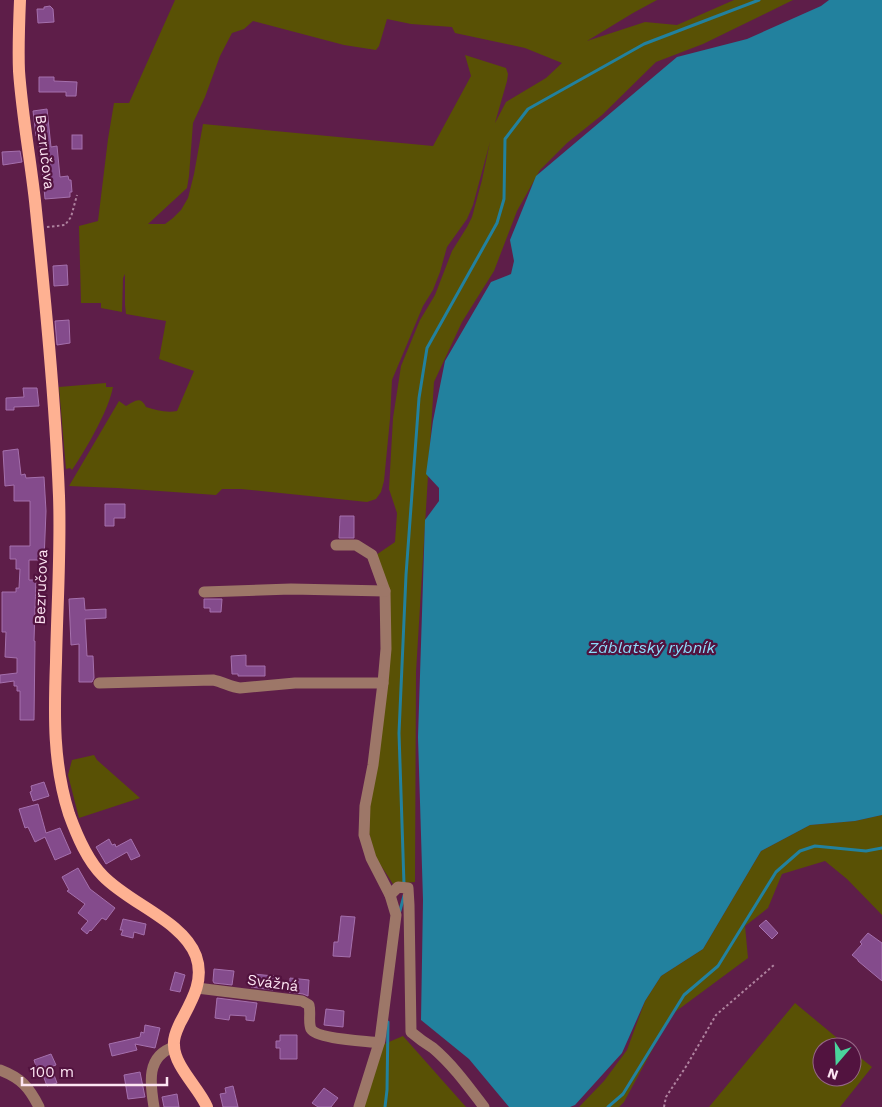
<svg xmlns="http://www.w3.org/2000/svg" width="882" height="1107" font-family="'Work Sans',sans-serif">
<rect width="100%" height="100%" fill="#5e1e49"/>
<g fill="#595105" fill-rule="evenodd">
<path d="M175,0H657L633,13L587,41L645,22L677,25L734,0H793L703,44L656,62L602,115L567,143L540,170L517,211L494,271L462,322L434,382L430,445L427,474L428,476L416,672L415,882L393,884L376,858L369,833L370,805L390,647L376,555L395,542L397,513L389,489L393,418L401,366L420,320L435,295L452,251L467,227L472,217L482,180L490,142L473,205L467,219L447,247L440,272L433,290L423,306L392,380L390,419L384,481L381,492L376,499L367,502L241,489H222L216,495L117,488L69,486L119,401L126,406C134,402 140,395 146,407C156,410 166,413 177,411L194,371L159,359L166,321L126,314L125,305V274L123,278L122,312L101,308V303H81L79,226L98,221L108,139L114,103H129ZM387,19L411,24L452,27L455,33L525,48L562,63L546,78L506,102L495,123L507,81L508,74L506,68L465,55L471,76L433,146L203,124L194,174L188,198L181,210L173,218L165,224H148L187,188L189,176L193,123L205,97L220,56L232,33L244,29L253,21L344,45L376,50L379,46Z"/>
<path d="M106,383V387H113C109,406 100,422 91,439C85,449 79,460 72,470L70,468L66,469L59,387Z"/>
<path d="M94,755L97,760L140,798L79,818L68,775L72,760Z"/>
<path d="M882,815V915L847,879L825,861L782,874L768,908L745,926L748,958L671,1015L624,1102L619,1107H579L604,1081L627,1050L645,1001L661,976L703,949L761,851L810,825L855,821Z"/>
<path d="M795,1003L848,1047H822V1077H852V1051L872,1067L840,1107H709Z"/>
<path d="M403,1036L466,1107H364L384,1044Z"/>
</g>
<path fill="#22819e" d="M829,0H882V815L855,821L810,825L761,851L703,949L661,976L645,1001L622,1053L575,1105L570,1107H509L469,1059L421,1020L423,900L418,737L425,520L439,501V488L426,474L433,421L445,361L491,282L511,274L514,261L510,240L536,176L677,57L747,39L821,6Z"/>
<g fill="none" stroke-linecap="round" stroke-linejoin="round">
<g stroke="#22819e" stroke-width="3">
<path d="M404,884L399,733L406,575L419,398L427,348L497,223L504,199L505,139L528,109L644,44L759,0"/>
<path d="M399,914L404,896"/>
<path d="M385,1107L387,1090L388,1022"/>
<path d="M608,1107L623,1094L684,995L718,966L776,872L800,851L815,846L866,851L882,848"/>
</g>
</g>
<g fill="#844b8c" stroke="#a570ad">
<path d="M50,6L53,9L54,22L38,23L37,9H44V7Z"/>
<path d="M39,77H54V81L77,82L76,96H66V92H39Z"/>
<path d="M47,109L51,147L57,146L60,177L68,176L69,180H71L72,192H70V197L45,199L39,135L36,136L33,111Z"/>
<rect x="72" y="135" width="10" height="14"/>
<path d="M20,151L22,162L3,165L2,152Z"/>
<path d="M67,265L68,285L54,286L53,266Z"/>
<path d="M69,320L70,343L57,345L55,321Z"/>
<path d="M23,388H37L39,406L14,407V410H6V398L24,397Z"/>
<path d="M18,449L21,475L25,474L26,478L44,477L46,511L44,560H29V580H36L34,641H35L34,720H20V691H17V686H14V681L0,683V675L17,673V658L5,657L6,632H2V592H16V588H19L20,569H16V559H10V546H30V501H14V485L5,486L3,451Z"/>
<path d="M105,504H125V518H114V526H105Z"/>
<path d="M340,516H354V538H339Z"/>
<path d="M84,598L85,610L106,609V618L85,619L87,656H93L94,678L92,682H79V644L71,645L69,599Z"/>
<path d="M204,599H222L221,612H210V608H204Z"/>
<path d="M246,655V666H265V676H238V674H232L231,656Z"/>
<path d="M44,782L49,796L33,801L30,792L32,791L31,786Z"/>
<path d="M38,804L46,833L60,828L71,853L55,860L45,837L35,842L28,827L25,828L19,809Z"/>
<path d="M109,839L112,845L115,844L116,847L131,839L140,856L131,860L127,852L106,864L96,847Z"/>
<path d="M78,868L90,889L115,908L106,920L102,918L91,931L90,930L87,934L81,929L88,921L78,913L85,904L67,891L69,890L62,877Z"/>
<path d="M341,916L355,917L350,957L333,956L334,942H338Z"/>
<path d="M123,919L146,924L144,935L134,932L133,938L121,935L123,930H120Z"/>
<path d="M766,920L778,933L772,939L759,926Z"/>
<path d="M868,933L882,943V981L858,961V960L852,955L862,944L860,942Z"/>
<path d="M214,969L234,971L232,985L214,983L213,981Z"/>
<path d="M175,972L185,975L180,992L170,990Z"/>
<path d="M253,974L274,976L273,990L251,987Z"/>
<path d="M290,978L309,980L308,996L303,994L289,992Z"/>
<path d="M217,998L257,1003L254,1021L246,1020V1016L230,1015L229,1020L215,1018Z"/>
<path d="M326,1009L344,1011L343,1027L324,1025Z"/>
<path d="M145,1025L160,1028L155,1048L135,1044L137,1050L112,1056L109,1044L140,1037L141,1032L144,1033Z"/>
<path d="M280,1035H297V1059H280V1048H276V1041H280Z"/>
<path d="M51,1054L56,1065L51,1067L57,1083L47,1086L40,1067L37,1069L34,1060Z"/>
<path d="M140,1072L145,1097L128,1099L124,1075Z"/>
<path d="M233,1086L238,1107H223L220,1094L226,1093L225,1088Z"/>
<path d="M324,1088L338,1098L331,1107H318L312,1103Z"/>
<path d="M177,1094L179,1107H164L162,1097Z"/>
</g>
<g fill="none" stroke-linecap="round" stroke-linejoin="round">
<g stroke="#af839f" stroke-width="2" stroke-dasharray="2.5 2.5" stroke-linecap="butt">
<path d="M47,227L65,225L71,217L77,195"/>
<path d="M664,1107L666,1097L687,1065L716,1015L774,965"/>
</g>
<g stroke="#9d7768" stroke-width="11">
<path d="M336,545H356L372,555L385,591L386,649L383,683L373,765L365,806L364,835L371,858L390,895L396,915L380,1040L359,1107"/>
<path d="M204,592L291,589L385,591"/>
<path d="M99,683L213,680C223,682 231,687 240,688L295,683H383"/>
<path d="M390,895L398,887L408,888L409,905L411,1032C418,1038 425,1043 433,1048C453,1065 468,1086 484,1107"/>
<path d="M197,988L302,1001L309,1005C311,1013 308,1022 311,1029C317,1039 366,1041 379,1043"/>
<path d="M0,1070C21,1078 29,1087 39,1107"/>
<path d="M154,1107C150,1083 146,1056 174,1047"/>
</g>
<path stroke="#feb192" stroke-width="12" d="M20,0C19,24 18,48 19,71C22,114 30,157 35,201C45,298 55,398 59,496C61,551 57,607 56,662C54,715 53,764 69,814C77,836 87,860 103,876C130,904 183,921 196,956C205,981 191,1002 180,1023C177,1030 173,1037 174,1045C174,1066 199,1088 207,1107"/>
</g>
<g text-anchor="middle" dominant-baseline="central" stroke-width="4.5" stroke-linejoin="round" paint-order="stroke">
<g font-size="15" fill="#fde5f3" stroke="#52133f">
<text transform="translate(45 152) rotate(83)">Bezručova</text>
<text transform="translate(41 587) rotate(-88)">Bezručova</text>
<text transform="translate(273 983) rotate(8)">Svážná</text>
</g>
<g font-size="16" font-style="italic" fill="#8ddefb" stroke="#52133f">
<text x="652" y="647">Záblatský rybník</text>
</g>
</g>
<g transform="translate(837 1062) rotate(199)"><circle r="24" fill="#52133f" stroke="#966787"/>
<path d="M0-4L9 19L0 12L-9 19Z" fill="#4ad49c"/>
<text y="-8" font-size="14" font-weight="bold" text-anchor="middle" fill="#fde5f3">N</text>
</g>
<path d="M22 1077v8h145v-8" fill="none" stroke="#fde5f3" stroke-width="2.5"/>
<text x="30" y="1077" font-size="15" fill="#fde5f3" stroke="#52133f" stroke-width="4" paint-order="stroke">100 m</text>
</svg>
